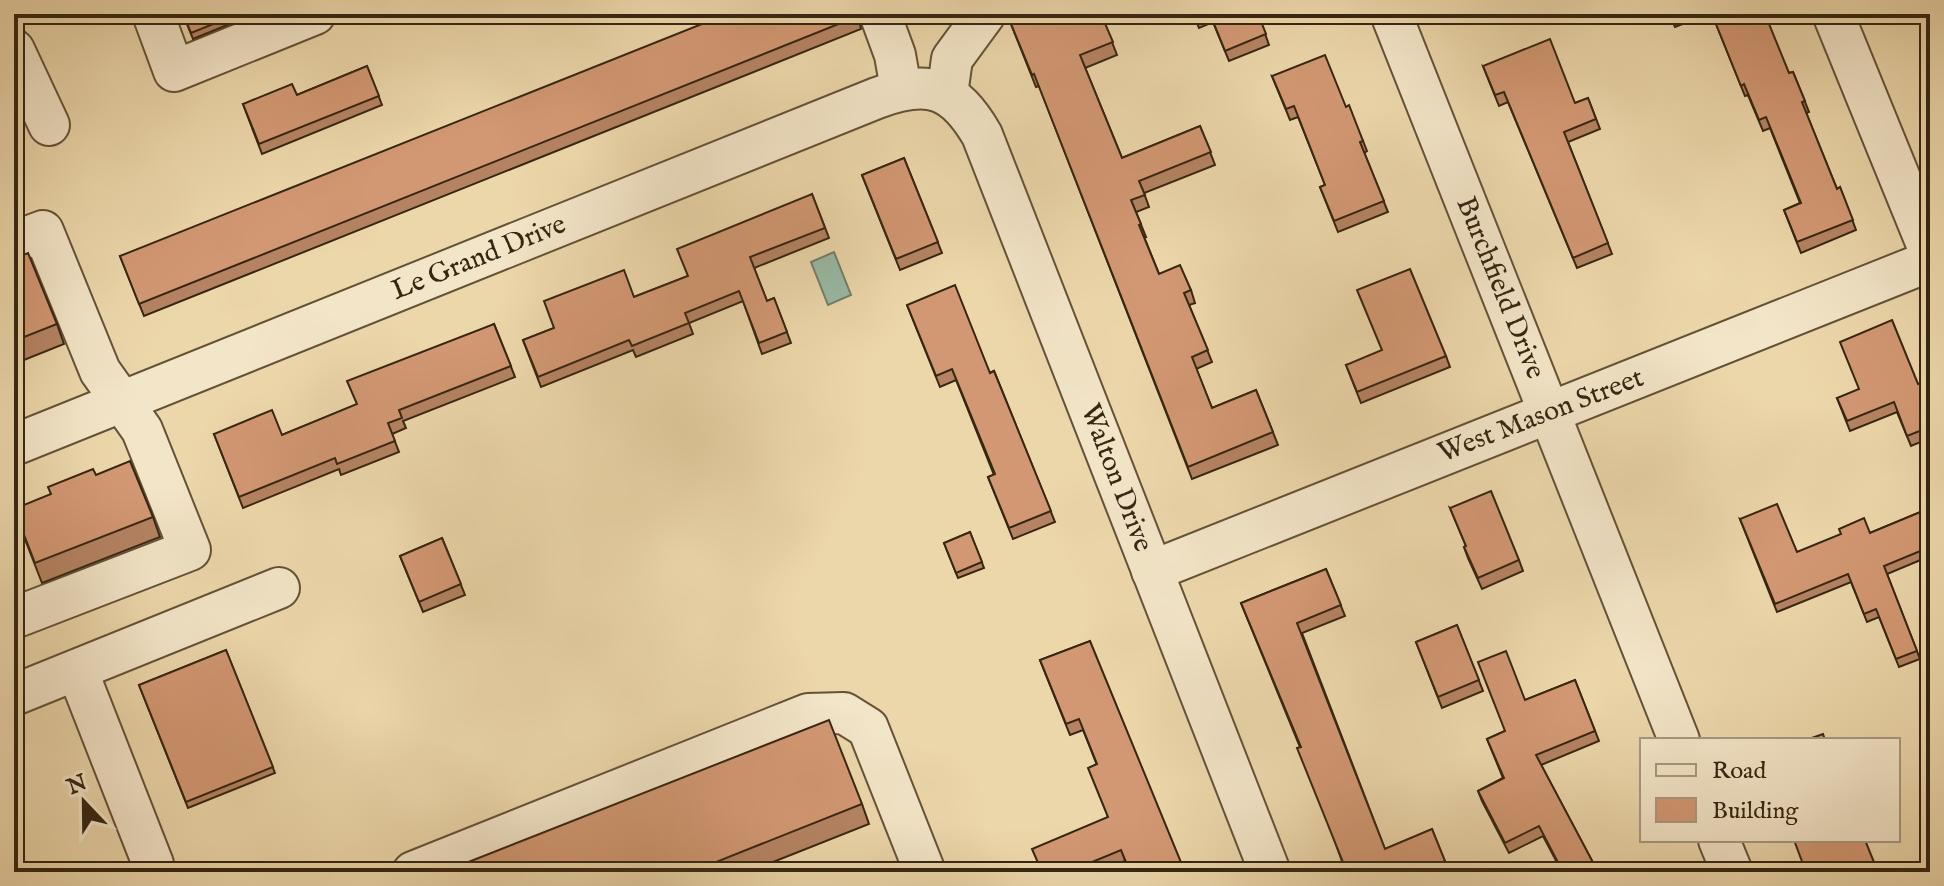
<svg xmlns="http://www.w3.org/2000/svg" width="1944" height="886" font-family="'IM FELL English',serif">
<rect width="100%" height="100%" fill="#ecd7ab"/>
<filter id="stains"><feTurbulence type="fractalNoise" baseFrequency=".0025" numOctaves="4"/><feColorMatrix values="0 0 0 0 .2 0 0 0 0 .09 0 0 0 0 .02 0 0 0 .5 -.17"/></filter>
<radialGradient id="worn" r=".72"><stop offset=".6" stop-color="#630" stop-opacity="0"/><stop offset="1" stop-color="#630" stop-opacity=".3"/></radialGradient>
<path fill="#99baa6" stroke="#717f6b" stroke-width="2" d="M834,252L851,295L828,305L811,262Z"/>
<g fill="none" stroke-linecap="round" stroke-linejoin="round">
<defs>
<g id="minor">
<path d="M153,14L174,71L315,14"/>
<path d="M880,14L895,55L901,89"/>
<path d="M1391,14L1679,740"/>
<path d="M1833,14L1930,252"/>
<path d="M14,50L49,125"/>
<path d="M947,94L952,59L985,14"/>
<path d="M14,242L43,231L100,371L142,430L190,550L14,618"/>
<path d="M14,445L877,98C929,79 954,87 982,135L1270,872"/>
<path d="M1152,571L1930,261"/>
<path d="M77,670L153,864"/>
<path d="M14,695L279,588"/>
<path d="M1719,840L1732,872"/>
<path d="M413,872L808,714L844,713L868,728L925,872"/>
</g>
</defs>
<use href="#minor" stroke="#645238" stroke-width="44"/>
<use href="#minor" stroke="#f3e5c8" stroke-width="40"/>
</g>
<g fill="#b58363" stroke="#362612" stroke-width="2">
<path d="M183,14H254L193,39Z"/>
<path d="M858,14L861,29L144,316L120,256Z"/>
<path d="M1101,14L1117,55L1085,68L1122,158L1200,126L1215,165L1144,193L1149,207L1136,212L1146,237H1144L1159,274L1191,290L1195,303L1189,305L1212,362L1196,369L1212,408L1256,390L1278,445L1192,479L1039,86L1036,87L1011,24Z"/>
<path d="M1193,14H1258L1269,45L1229,61L1213,22L1199,28Z"/>
<path d="M1669,14H1700L1701,17L1675,27Z"/>
<path d="M1712,14L1789,73L1793,72L1809,112L1806,113L1837,189L1840,187L1856,230L1801,253L1784,210L1800,203L1770,128L1763,131L1748,95L1745,96Z"/>
<path d="M367,66L382,105L262,154L243,104L297,95Z"/>
<path d="M1483,66L1575,103L1588,98L1600,129L1568,142L1612,254L1577,268L1508,102L1499,106Z"/>
<path d="M1272,76L1346,107L1363,141L1367,151L1364,153L1388,212L1338,232L1320,187L1325,185L1298,117L1290,120Z"/>
<path d="M904,158L942,253L900,270L862,175Z"/>
<path d="M812,194L829,238L754,268L767,301L774,298L791,343L762,354L743,301L689,323L693,334L636,357L633,350L541,387L523,340L688,276Z"/>
<path d="M14,259L57,324L64,344L14,364Z"/>
<path d="M907,305L990,373L994,371L1055,522L1013,539L988,477L994,475L956,380L940,387Z"/>
<path d="M494,324L515,377L403,421L406,428L392,434L399,452L341,475L339,469L243,508L214,434L282,435L356,405Z"/>
<path d="M1446,356L1450,367L1361,403L1346,365Z"/>
<path d="M1918,384L1930,399V438L1911,446L1897,412L1850,431L1837,398Z"/>
<path d="M96,475L153,517L160,537L42,583L21,529L51,494Z"/>
<path d="M1450,508L1519,560L1523,571L1482,589L1468,558L1464,547L1466,546Z"/>
<path d="M1930,508V556L1887,574L1920,659L1899,667L1879,617L1867,622L1851,582L1777,612L1740,519L1797,552L1870,533Z"/>
<path d="M970,532L984,568L958,578L944,543Z"/>
<path d="M442,538L465,595L423,612L400,556Z"/>
<path d="M1326,569L1345,616L1302,633L1385,849L1432,829L1449,872H1346L1300,747L1241,603Z"/>
<path d="M1457,625L1483,691L1442,708L1416,642Z"/>
<path d="M1090,641L1125,861L1098,872H1041L1108,817L1097,765L1083,730L1070,735L1040,660Z"/>
<path d="M226,650L275,773L188,808L139,685Z"/>
<path d="M1575,680L1599,741L1541,765L1598,872H1562L1543,836L1509,853L1482,801L1478,791L1503,778L1487,739L1505,731L1525,700Z"/>
<path d="M862,804L869,824L748,872H443Z"/>
</g>
<g fill="#d29873" stroke="#362612" stroke-width="2">
<path d="M183,14H238L191,33Z"/>
<path d="M721,14H856V17L139,304L120,256L722,16Z"/>
<path d="M1036,14H1101L1113,42L1080,55L1122,158L1200,126L1211,152L1139,181L1145,195L1131,200L1141,224L1139,225L1159,274L1180,265L1191,290L1184,293L1208,350L1192,357L1212,408L1256,390L1273,432L1188,467L1034,74L1032,75L1011,24Z"/>
<path d="M1193,14H1204L1195,18Z"/>
<path d="M1210,14H1258L1266,34L1225,51Z"/>
<path d="M1670,14H1691L1673,22Z"/>
<path d="M1712,14H1765L1789,73L1793,72L1805,101L1802,102L1837,189L1840,187L1853,220L1797,242L1784,210L1801,203L1766,117L1759,120L1744,84L1741,86Z"/>
<path d="M1550,39L1575,103L1588,98L1596,119L1564,132L1608,243L1573,258L1504,92L1495,95L1483,66Z"/>
<path d="M1325,55L1346,107L1349,105L1363,141L1360,142L1384,201L1334,221L1320,187L1325,185L1294,106L1286,109L1272,76Z"/>
<path d="M367,66L379,96L259,144L243,104L292,84L297,95Z"/>
<path d="M904,158L938,242L896,259L862,175Z"/>
<path d="M812,194L825,228L750,257L767,301L774,298L787,332L759,343L739,291L685,313L689,323L632,346L629,340L538,377L523,340L554,328L544,301L624,270L634,297L688,276L677,249Z"/>
<path d="M28,253L57,324L14,341V259Z"/>
<path d="M1410,269L1446,356L1357,392L1346,365L1382,350L1357,290Z"/>
<path d="M955,285L990,373L994,371L1051,511L1009,528L988,477L995,474L952,369L936,376L907,305Z"/>
<path d="M1892,320L1918,384L1923,382L1930,399V427L1907,436L1894,402L1847,421L1837,398L1859,389L1840,342Z"/>
<path d="M494,324L511,366L399,410L402,418L388,423L395,441L337,464L335,458L239,497L214,434L272,410L282,435L357,404L347,381Z"/>
<path d="M130,461L153,517L35,563L14,509L51,494L48,487L93,469L96,475Z"/>
<path d="M1491,491L1519,560L1478,578L1464,547L1466,546L1450,508Z"/>
<path d="M1777,504L1797,552L1841,534L1839,529L1864,518L1870,533L1930,508V547L1884,566L1917,651L1896,659L1876,609L1864,614L1848,574L1775,604L1740,519Z"/>
<path d="M970,532L982,562L956,573L944,543Z"/>
<path d="M442,538L461,584L419,602L400,556Z"/>
<path d="M1326,569L1341,605L1297,623L1385,849L1432,829L1445,861L1419,872H1347L1297,748L1301,747L1241,603Z"/>
<path d="M1457,625L1479,680L1438,697L1416,642Z"/>
<path d="M1930,625V643L1924,628Z"/>
<path d="M1090,641L1185,872H1130L1121,850L1068,872H1042L1032,849L1108,817L1088,768L1097,764L1079,719L1066,724L1040,660Z"/>
<path d="M226,650L273,767L186,802L139,685Z"/>
<path d="M1506,651L1525,700L1575,680L1595,731L1536,755L1598,872H1563L1539,826L1505,843L1478,791L1504,778L1487,739L1505,731L1478,662Z"/>
<path d="M829,720L862,804L716,862L720,872H443Z"/>
<path d="M1823,734L1825,740H1806Z"/>
<path d="M1794,840H1865L1878,872H1806Z"/>
<path d="M1638,862L1642,872H1612Z"/>
</g>
<g text-anchor="middle" dominant-baseline="central" stroke-width="7" stroke-linejoin="round" paint-order="stroke">
<g font-size="28" fill="#362612" stroke="#f3e5c8">
<text transform="translate(479 258) rotate(-22)">Le Grand Drive</text>
<text transform="translate(1500 288) rotate(68)">Burchfield Drive</text>
<text transform="translate(1541 416) rotate(-21)">West Mason Street</text>
<text transform="translate(1116 478) rotate(69)">Walton Drive</text>
</g>
</g>
<rect width="1944" height="886" fill="none" stroke="#ecd7ab" stroke-width="48"/>
<rect x="16" y="16" width="1912" height="854" fill="none" stroke="#362612" stroke-width="4"/>
<rect x="24" y="24" width="1896" height="838" fill="none" stroke="#362612" stroke-width="2"/>
<rect x="1640" y="738" width="260" height="104" fill="#f3e5c8" stroke="#a7997f" stroke-width="2"/>
<rect x="1656" y="764" width="40" height="12" fill="#f3e5c8" stroke="#a7997f" stroke-width="2"/>
<text x="1712" y="778" font-size="24" fill="#362612">Road</text>
<rect x="1656" y="798" width="40" height="24" fill="#d29873" stroke="#a7997f" stroke-width="2"/>
<text x="1712" y="818" font-size="24" fill="#362612">Building</text>
<g transform="translate(84 802) rotate(338)" stroke="#f3e5c8" stroke-width="6" paint-order="stroke">
<path d="M0-6L14 30L0 20L-14 30Z" fill="#362612"/>
<text y="-12" font-size="22" font-weight="bold" text-anchor="middle" fill="#362612">N</text>
</g>
<rect width="100%" height="100%" filter="url(#stains)"/>
<rect width="100%" height="100%" fill="url(#worn)"/>
</svg>
